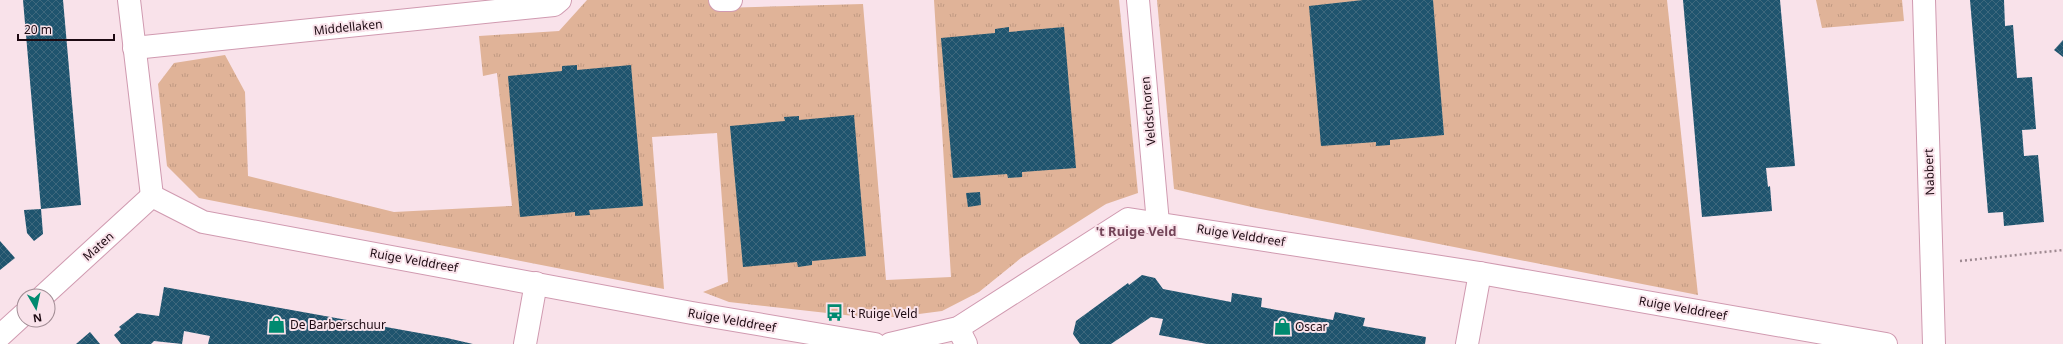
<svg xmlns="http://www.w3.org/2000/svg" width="2063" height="344" font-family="'Noto Sans',sans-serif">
<defs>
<pattern id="grass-tufts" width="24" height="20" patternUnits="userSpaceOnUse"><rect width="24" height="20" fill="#e0b398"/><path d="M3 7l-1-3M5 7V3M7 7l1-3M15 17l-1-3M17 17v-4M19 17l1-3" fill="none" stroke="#c09982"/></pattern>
<pattern id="building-cross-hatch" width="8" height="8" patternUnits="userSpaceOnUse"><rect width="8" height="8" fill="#1f546e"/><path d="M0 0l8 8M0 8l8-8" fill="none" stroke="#3e687d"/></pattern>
</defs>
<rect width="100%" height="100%" fill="#f9e2ea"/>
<g fill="url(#grass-tufts)">
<path d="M587,0H711L720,8L863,4L886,280L951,277L934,0H1119L1138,193L1106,204L1021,258L979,292L942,311L896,317H863L729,302L703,292L728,282L717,133L652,137L664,289L199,198L167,166L158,84L174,63L225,55L245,92L248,176L394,212L512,206L497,73L483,76L479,36L559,31Z"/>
<path d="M1157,0H1667L1698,295L1256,208L1174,189Z"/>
<path d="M1816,0H1902L1904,21L1822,28Z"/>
</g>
<g fill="url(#building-cross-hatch)">
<path d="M23,0H63L81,205L41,209Z"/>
<path d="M1363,0H1433L1444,135L1390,140V145L1376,146V142L1321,146L1309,6Z"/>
<path d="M1683,0H1780L1795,166L1766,168L1768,187L1770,186L1772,211L1702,217Z"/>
<path d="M1970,0H2004L2005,26L2013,25L2017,78L2032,77L2036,129L2022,130L2024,156L2038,155L2044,222L2004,226L2003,212L1988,213Z"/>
<path d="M1009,27V32L1064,27L1076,168L1022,172V177L1008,178L1007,174L953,178L941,38L995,33V29Z"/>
<path d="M2063,40V57L2054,50Z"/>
<path d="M577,65V70L631,65L643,206L589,210L590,215L575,216V212L520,217L508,76L562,71V66Z"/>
<path d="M854,115L866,256L812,261V265L798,267L797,262L743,267L730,126L785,121L784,117L799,116V120Z"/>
<path d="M980,192L981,205L968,207L966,193Z"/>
<path d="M41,209L43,234L34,241L27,233L24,210Z"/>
<path d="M0,241L15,258L0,270Z"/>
<path d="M1142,275L1155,278L1163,289L1231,302L1232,293L1262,298L1261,307L1333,320L1335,312L1365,318L1363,326L1426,337L1425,344H1207L1159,335L1163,319L1151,317L1111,344H1080L1073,334L1076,321L1128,283L1129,285Z"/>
<path d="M164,287L447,338L473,344H208L210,336L184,331L182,344L154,341L151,344H121L114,335L121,329L119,327L137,313L159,316Z"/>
<path d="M90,332L100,344H76Z"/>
</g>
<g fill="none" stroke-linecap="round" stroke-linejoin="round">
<defs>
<g id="minor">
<path d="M129,0L152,196L203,222L692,313L875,344"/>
<path d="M720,0H731"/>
<path d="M1138,0L1158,223"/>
<path d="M1924,0L1934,344"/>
<path d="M134,48L554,5L560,0"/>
<path d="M43,296L152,196"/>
<path d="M958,328L966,344"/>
<path d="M0,336L24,314"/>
<path d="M525,344L536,283"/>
<path d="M890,344L958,328L1128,219L1480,273L1886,344"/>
<path d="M1467,344L1480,273"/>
</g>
</defs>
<use href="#minor" stroke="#d09ab0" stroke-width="24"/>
<path stroke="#9e8991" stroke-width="2.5" stroke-dasharray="2 3" stroke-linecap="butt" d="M1960,261L2063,250"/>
<use href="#minor" stroke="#fff" stroke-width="22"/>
</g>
<defs>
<symbol id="bus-bare" viewBox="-9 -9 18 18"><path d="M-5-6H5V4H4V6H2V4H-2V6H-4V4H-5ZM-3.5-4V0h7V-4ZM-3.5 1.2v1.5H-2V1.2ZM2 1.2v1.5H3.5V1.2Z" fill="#008a70" stroke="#f9e2ea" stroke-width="2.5" paint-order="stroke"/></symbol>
<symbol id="shop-bare" viewBox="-9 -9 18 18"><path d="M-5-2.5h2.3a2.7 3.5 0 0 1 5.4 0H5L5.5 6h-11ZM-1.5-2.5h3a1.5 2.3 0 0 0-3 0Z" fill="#008a70" stroke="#f9e2ea" stroke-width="2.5" paint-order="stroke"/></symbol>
</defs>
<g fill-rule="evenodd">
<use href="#bus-bare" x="822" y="300" width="25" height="25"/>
<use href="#shop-bare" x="264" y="312" width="25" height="25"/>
<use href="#shop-bare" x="1270" y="314" width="25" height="25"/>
</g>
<g text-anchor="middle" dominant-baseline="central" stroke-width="4" stroke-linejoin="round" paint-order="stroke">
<g font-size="12" fill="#1d0a12" stroke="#f9e2ea">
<text transform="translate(348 27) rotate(-6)">Middellaken</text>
<text transform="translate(1148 111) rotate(-95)">Veldschoren</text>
<text transform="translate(1929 172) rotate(-92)">Nabbert</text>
<text transform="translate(1241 235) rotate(9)">Ruige Velddreef</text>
<text transform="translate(98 246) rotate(-42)">Maten</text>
<text transform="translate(414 260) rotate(10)">Ruige Velddreef</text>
<text transform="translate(1683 308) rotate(10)">Ruige Velddreef</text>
<text transform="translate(732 320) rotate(10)">Ruige Velddreef</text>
</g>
<g font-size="12" fill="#1d0a12" stroke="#f9e2ea" text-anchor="start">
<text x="848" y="313">'t Ruige Veld</text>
<text x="290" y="324">De Barberschuur</text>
<text x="1295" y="326">Oscar</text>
</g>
<g font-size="13" font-weight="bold" fill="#744559" stroke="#f9e2ea">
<text x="1136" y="231">'t Ruige Veld</text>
</g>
</g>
<g transform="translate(36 308) rotate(171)"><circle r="19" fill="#f9e2ea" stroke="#a18c94"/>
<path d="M0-3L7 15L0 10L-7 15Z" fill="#008a70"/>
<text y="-6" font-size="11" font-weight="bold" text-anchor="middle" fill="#1d0a12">N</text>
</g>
<path d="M18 34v6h96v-6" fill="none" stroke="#1d0a12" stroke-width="2"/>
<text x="24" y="34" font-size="12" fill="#1d0a12" stroke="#f9e2ea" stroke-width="3" paint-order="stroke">20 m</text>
</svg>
